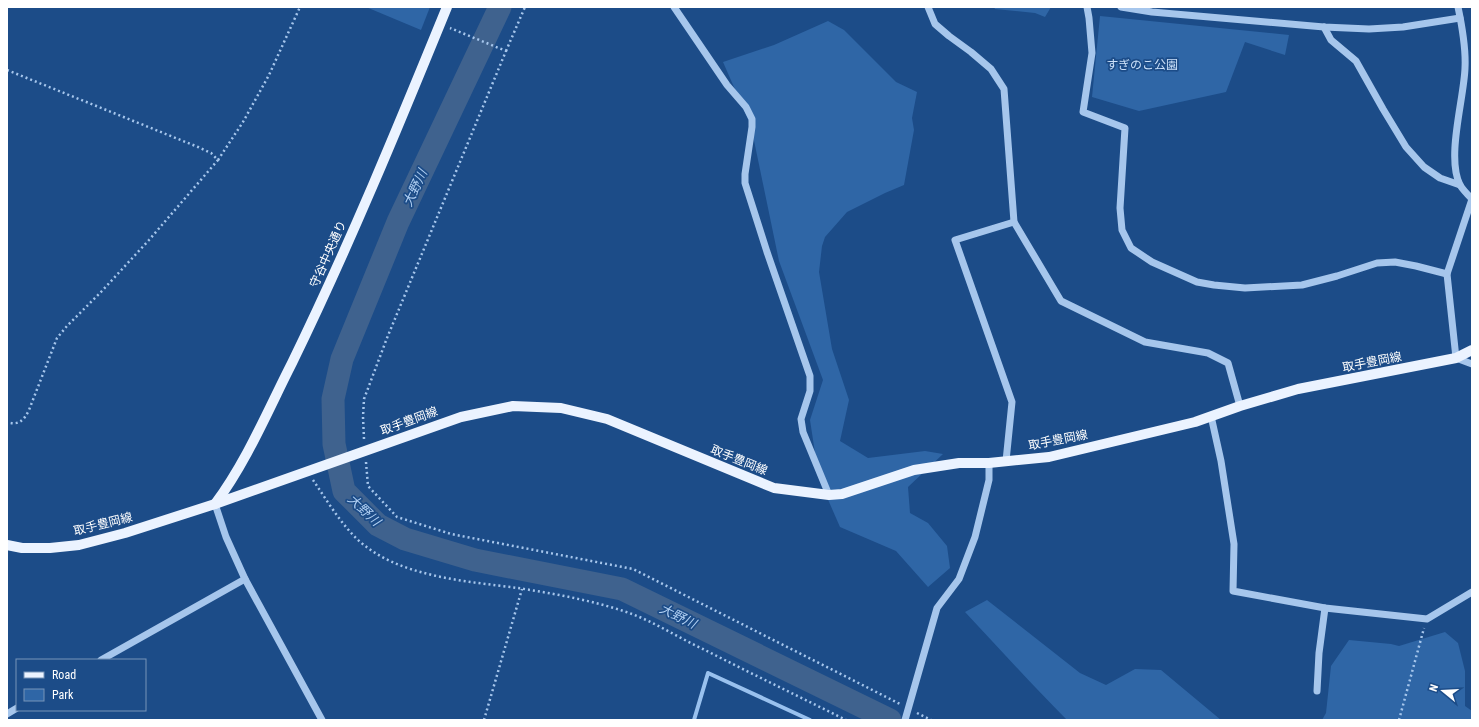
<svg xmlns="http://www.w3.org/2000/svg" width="1479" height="727" font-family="'Roboto Condensed','Noto Sans JP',sans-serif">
<rect width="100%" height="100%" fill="#1c4c88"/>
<g fill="#2f66a6">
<path d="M366,7H430L421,30Z"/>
<path d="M994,7H1051L1045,17L1035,13L995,9Z"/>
<path d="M1100,16L1289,35L1285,55L1245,42L1226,92L1139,111L1092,97Z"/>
<path d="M828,21L844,30L896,82L917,92L912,118L914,130L904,185L885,193L847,212L825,237L822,246L819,272L832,349L849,400L840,441L868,458L925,451L943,454L908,487L910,513L928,523L947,546L950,568L928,587L896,551L840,527L819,479L810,420L823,380L779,261L751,126L723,62L774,45Z"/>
<path d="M987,600L1080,673L1106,685L1135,669L1161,670L1221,720H1067C1032,685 999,648 965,612Z"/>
<path d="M1445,632L1458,643L1465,671V706L1472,711V720H1322L1326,713L1331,666L1349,640L1391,644L1399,646Z"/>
</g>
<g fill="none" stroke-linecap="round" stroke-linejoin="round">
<path stroke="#99c1ee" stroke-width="4" d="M694,720L708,673L810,720"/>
<path stroke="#3f628e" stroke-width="23" d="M500,7L398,222L342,359L333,399L334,444L344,491L378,525L405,539L475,560L622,589L890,720"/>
<g stroke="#a6c6ec" stroke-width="2.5" stroke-dasharray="2 3" stroke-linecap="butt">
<path d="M506,51L525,7"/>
<path d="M7,70L198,147L211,153L218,160L149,240L101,292L67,326L57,338L29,410C24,420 19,426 7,422"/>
<path d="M218,160L243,122L269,75L300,7"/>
<path d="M364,439L363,417L364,399L387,338L506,51L450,28"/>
<path d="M366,462L368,486L397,517L451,534L633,569L900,704"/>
<path d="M313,480C326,499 339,521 356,538C396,577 465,581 518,588C556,594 596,601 632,614C656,623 679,638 703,649C750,673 798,696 846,720"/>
<path d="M917,713L931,720"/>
<path d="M484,720L522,589"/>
<path d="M1399,720L1424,628"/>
</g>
<g stroke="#a6c6ec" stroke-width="7">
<path d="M674,7L727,85L746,107L752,119V127L745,174V183L767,252L810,376V391L801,419L803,432L829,495"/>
<path d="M928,7L935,24L949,36L971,52L991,69L1004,89L1014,222L1061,301L1145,342L1208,353L1228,363L1240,406"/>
<path d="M1087,7L1089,18L1092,53L1083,112L1125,128L1120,208L1122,230L1131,248L1152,262L1197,282L1214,285L1245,288L1302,285L1337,276L1377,263L1395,262L1416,266L1447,274"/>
<path d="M1121,7L1152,12L1324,27L1369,29L1403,27L1460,18"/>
<path d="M1458,7C1462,26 1466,49 1465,68C1464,99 1446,157 1460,185C1463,190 1468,195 1472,199L1447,274L1456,358L1472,364"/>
<path d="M1324,27L1331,40L1356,61L1383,109L1406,147L1424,167L1440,178L1460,185"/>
<path d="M1211,416L1221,461L1234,544L1233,591L1325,608L1427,619L1472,592"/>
<path d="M1006,461L1012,402L955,240L1014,222"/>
<path d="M215,504L226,537L245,579L322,720"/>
<path d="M101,660L245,579"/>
<path d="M1317,691L1319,653L1325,608"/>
<path d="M7,714L17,708"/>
<path d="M905,720L937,608L959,579L975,537L989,480V463"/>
</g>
<g stroke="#ebf3ff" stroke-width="10">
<path d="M215,504C247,461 268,410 292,363C349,246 398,127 447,7"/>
<path d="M7,545L22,548H50L79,545L125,533L215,504L461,417L513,406L561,408L607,419L774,488L829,495L842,494L914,470L959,463H989L1049,457L1195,422L1240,406L1298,389L1456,358L1472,350"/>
</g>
</g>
<g text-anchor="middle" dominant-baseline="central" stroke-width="3.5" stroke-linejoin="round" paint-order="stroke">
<g font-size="12" fill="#cbe0f9" stroke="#1c4c88">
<text x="1142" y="65">すぎのこ公園</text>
</g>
<g font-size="12" fill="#fff" stroke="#1c4c88">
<text transform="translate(328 254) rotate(-66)">守谷中央通り</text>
<text transform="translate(1372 362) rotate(-11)">取手豊岡線</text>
<text transform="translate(409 421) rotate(-20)">取手豊岡線</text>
<text transform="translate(1058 440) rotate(-11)">取手豊岡線</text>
<text transform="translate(739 460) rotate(22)">取手豊岡線</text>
<text transform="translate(103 524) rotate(-14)">取手豊岡線</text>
</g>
<g font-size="13" font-style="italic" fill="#b1d0f3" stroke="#1c4c88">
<text transform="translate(415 188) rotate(-65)">大野川</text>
<text transform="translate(364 510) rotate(43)">大野川</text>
<text transform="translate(678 616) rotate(26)">大野川</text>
</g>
</g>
<rect width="1479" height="727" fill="none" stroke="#ffffff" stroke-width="16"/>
<rect x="16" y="659" width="130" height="52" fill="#1c4c88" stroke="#7794b8"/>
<rect x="24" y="672" width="20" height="6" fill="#ebf3ff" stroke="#7794b8"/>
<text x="52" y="679" font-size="12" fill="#ffffff">Road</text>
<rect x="24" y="689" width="20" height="12" fill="#2f66a6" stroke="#7794b8"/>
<text x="52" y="699" font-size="12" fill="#ffffff">Park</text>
<g transform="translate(1443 691) rotate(288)" stroke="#1c4c88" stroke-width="3" paint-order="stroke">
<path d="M0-3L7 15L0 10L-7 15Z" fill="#ffffff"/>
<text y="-6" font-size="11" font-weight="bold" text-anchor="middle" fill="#ffffff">N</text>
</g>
</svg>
